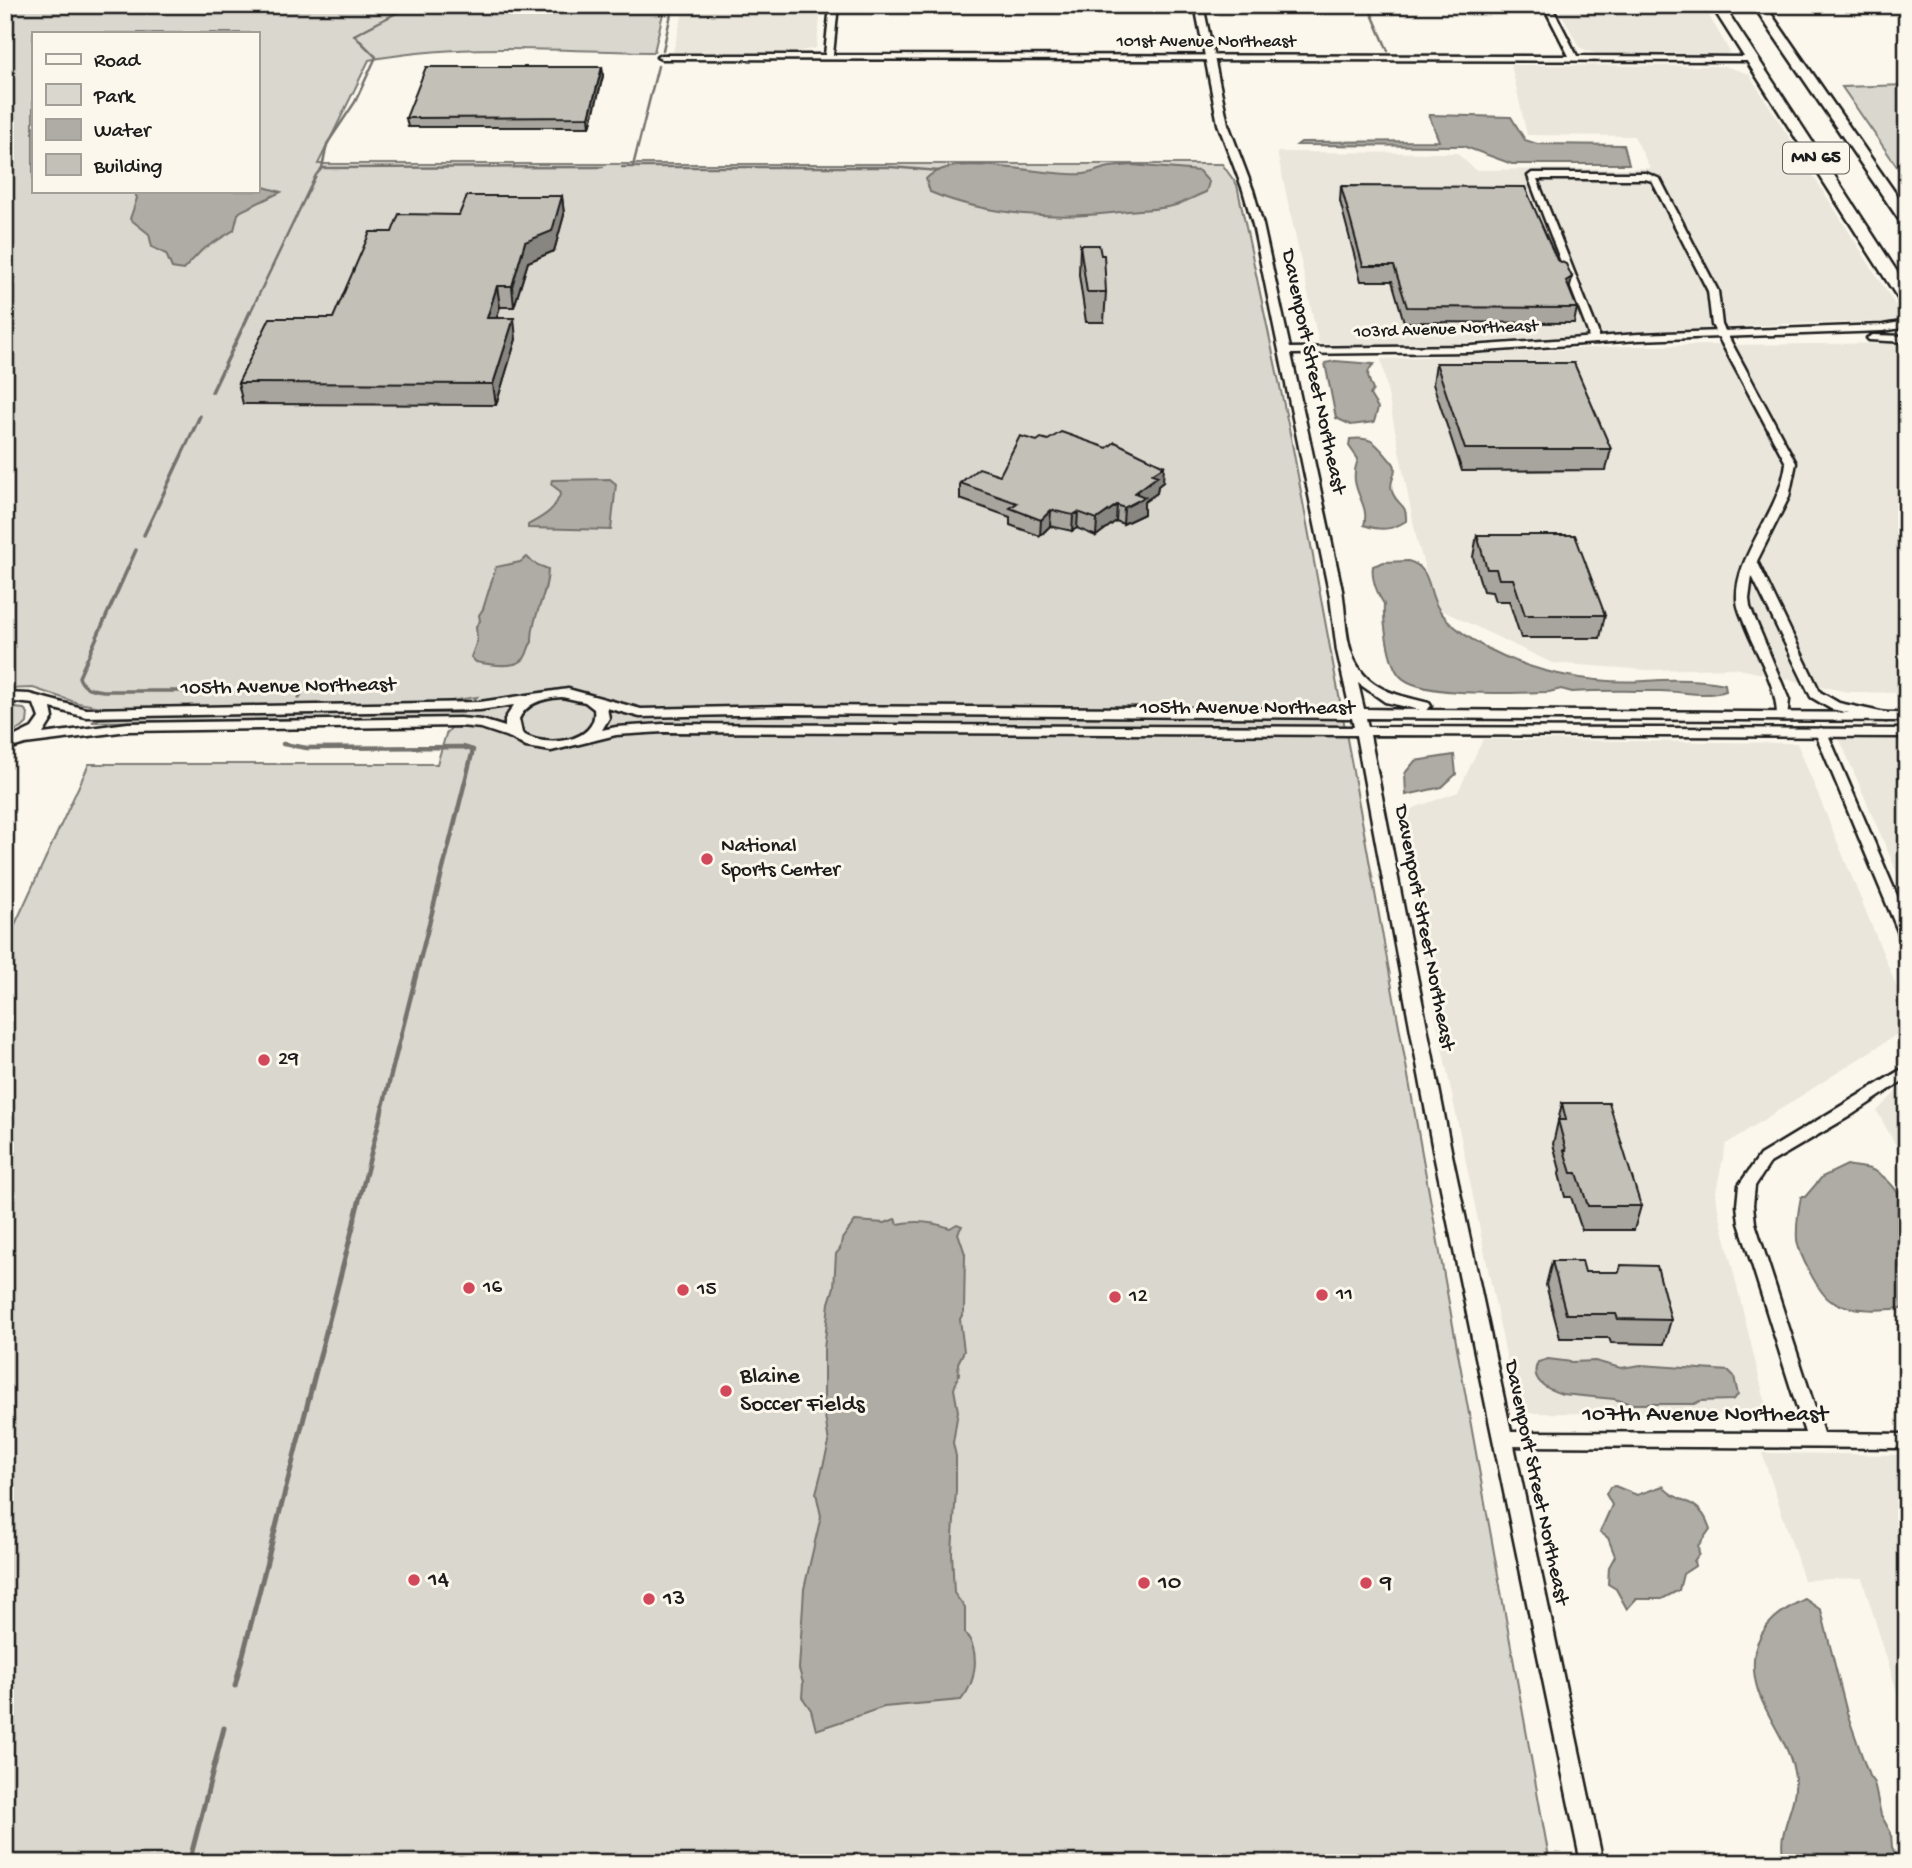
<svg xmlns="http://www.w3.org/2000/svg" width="1912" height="1868" font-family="'Gochi Hand',sans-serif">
<rect width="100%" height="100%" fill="#fbf7ec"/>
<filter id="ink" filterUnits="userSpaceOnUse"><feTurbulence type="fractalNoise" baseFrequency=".0143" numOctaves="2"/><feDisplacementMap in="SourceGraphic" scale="14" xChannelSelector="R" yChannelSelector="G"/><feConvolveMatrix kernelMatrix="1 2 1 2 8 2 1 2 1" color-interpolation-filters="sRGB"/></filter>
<g filter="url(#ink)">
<g fill="#eae6dc">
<path d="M685,5H822L816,48L796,52H673Z"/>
<path d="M1557,5H1703L1730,52L1723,56H1600L1579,47Z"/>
<path d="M1511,65L1725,66L1749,74L1903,317L1886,322L1786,324L1389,347L1319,344L1277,152L1457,153L1475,170L1650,168L1634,136L1527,135Z"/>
<path d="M1907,343V693L1848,692L1734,668L1647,670L1552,663L1437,608L1417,541L1381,359L1629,346Z"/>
<path d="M1483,739L1797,743L1907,1012V1028L1726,1144L1715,1196L1768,1414L1518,1413L1437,1023L1397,814L1458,792Z"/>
<path d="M1840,740H1907V896Z"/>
<path d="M1907,1081V1166L1877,1111Z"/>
<path d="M1762,1453L1907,1455V1724L1862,1578L1804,1580Z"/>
</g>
<g fill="#dad7ce" stroke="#7b7a75" stroke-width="2" fill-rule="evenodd">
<path d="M5,5H665L654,52C560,51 461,42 369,60L318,164H1222L1237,185L1291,438L1353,771L1550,1863H5V946L89,764H437L446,734L460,717L92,722L99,719L199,714L463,713L477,697L405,708L167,710L102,707L78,703L33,688L5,689ZM33,33H257V191H33Z"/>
<path d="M1907,85V181L1842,87Z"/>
<path d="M5,707L24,709L28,713L27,723L22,728L5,734Z"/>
</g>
<g fill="#afaca5" stroke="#74726e" stroke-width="2">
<path d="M1429,115L1511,117L1525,140L1537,144L1624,145L1629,164H1512L1463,146L1297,145L1301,142L1439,141Z"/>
<path d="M1132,165L1199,171L1209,182L1206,192C1196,196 1187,201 1176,205C1161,210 1144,209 1128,211C1064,220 990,217 930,192L926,179C953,149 1046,178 1084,174C1093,173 1102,168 1110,167C1118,166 1125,166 1132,165Z"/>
<path d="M257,185L281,192L241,211L238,214L234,230L202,250L183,270L172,268L166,254L152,247L149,234L130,219L137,198L134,191H257Z"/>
<path d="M1335,361L1374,364C1364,372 1369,380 1373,390L1370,395L1378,408L1374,422L1351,425L1336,418L1325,363Z"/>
<path d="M1350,439C1373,436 1376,444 1389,459C1392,463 1394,461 1395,468C1395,477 1388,483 1393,494C1399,507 1407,503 1406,521C1392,530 1380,531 1364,525C1371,501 1346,491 1358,459L1349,446Z"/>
<path d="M610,479L616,484L611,530L528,528V525C544,516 555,511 561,492L551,484L552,480Z"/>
<path d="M527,557L533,563L548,569C548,595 531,617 532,642C527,648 529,651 525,657C518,670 487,664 476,662L471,657L477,641L476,626L480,621L479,615L483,609L496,567L520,562Z"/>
<path d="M1408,561C1432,567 1427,591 1438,608C1448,625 1475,643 1493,651C1538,674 1594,684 1645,681C1672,679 1698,679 1725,684L1726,691C1704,698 1682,691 1660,691C1631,691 1601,690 1572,692L1561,689L1549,692C1518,692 1421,699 1400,676C1388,663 1383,621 1384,604C1377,594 1371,578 1373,566L1384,562Z"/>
<path d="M1454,755L1456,774L1442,787L1406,795L1405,773L1415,761Z"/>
<path d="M1847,1165C1855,1167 1863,1167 1870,1169C1887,1175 1901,1194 1907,1211V1307C1886,1311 1851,1312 1831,1301C1819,1294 1799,1254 1797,1240C1796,1225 1798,1212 1801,1197H1805L1822,1177Z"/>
<path d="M895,1219L898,1224C916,1220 933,1222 950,1228L957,1224L962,1226L958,1233L965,1254L964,1312L960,1319L964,1351L958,1363L959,1374L954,1389L958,1411L953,1443L956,1456V1490L952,1552L954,1593L965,1608V1633C981,1651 976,1683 961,1700L884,1707L816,1730L811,1710L802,1697L803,1683L799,1669L804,1589L821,1516L816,1493L829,1443L824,1409V1349L829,1303L834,1287L836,1254L840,1249L842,1239L855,1221L885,1223Z"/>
<path d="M1548,1359L1572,1362L1595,1361L1621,1368L1641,1365L1729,1371L1734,1376L1738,1395L1732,1400L1700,1401L1694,1404H1631L1614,1399L1562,1394C1546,1389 1529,1380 1538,1362Z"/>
<path d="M1615,1486L1637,1495L1663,1486C1672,1500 1692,1499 1702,1513C1706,1517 1708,1524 1710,1529L1698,1546L1699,1554L1694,1561L1695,1566L1683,1574L1679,1590L1662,1599H1636L1627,1609L1616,1589L1608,1584L1609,1567L1615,1556L1608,1538L1600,1532L1612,1505L1606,1494L1610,1487Z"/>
<path d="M1805,1599L1821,1610L1847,1713L1869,1776L1874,1783L1881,1815L1891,1833L1892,1847L1899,1863H1783C1783,1854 1781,1844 1783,1836C1787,1815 1797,1799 1795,1778C1789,1730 1746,1703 1755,1651C1761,1624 1782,1610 1805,1599Z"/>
</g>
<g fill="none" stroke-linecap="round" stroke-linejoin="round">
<g stroke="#74726e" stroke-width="2.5">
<path d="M1368,5L1388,51"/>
<path d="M663,50L673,5"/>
<path d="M633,166L658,66"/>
<path d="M622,167H891L939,171"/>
<path d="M322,168L327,144L355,102L376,57L354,35L412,5"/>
<path d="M250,313L316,175L322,168L603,167"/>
</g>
<g stroke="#74726e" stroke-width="3.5">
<path d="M212,392L250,312"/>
<path d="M144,535L200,416"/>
<path d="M136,550L79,677C83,689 91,689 103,691H302L299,698"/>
</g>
<path stroke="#74726e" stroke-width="4.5" d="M283,744L307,748L463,747L473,750L354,1221"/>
<g stroke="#74726e" stroke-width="5">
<path d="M235,1686L355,1219"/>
<path d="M189,1863L224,1728"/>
</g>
<defs>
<g id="minor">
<path d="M830,5H838L833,55L1569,56L1543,5H1551L1577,56L1752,57L1756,59L1752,61L661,59L657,57L661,55H825Z"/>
<path d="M1646,173L1660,179L1718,291L1722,325L1796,463L1789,497L1757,561L1820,692L1839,703L1890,714L1892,717L1890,720L1886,721L1831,709L1811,697L1752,576L1749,599L1750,607L1789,700L1787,719L1783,720L1777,716C1777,684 1756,654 1745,625C1742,617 1737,608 1737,599C1735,555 1780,512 1786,463L1712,325L1708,291L1652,181L1645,179H1537L1598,332V343L1589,341L1588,332L1528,176L1532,173Z"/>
<path d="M1821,728L1827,732L1907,919V941L1900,936L1815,732Z"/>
<path d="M1907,1066V1078L1850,1116L1770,1163L1755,1186L1753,1205L1755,1223L1823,1433L1907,1434V1448L1503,1446L1497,1444L1494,1439L1497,1434L1503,1432L1805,1433L1739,1223L1737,1205L1739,1185L1760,1155Z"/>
</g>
<g id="tertiary">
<path d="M1195,5H1203L1228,124L1253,190L1263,225L1290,348L1471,346L1639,334L1883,325L1907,321V327L1883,331L1639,340L1471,352L1291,354C1308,431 1324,508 1341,585C1346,607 1344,634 1352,654C1365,690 1397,695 1429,703L1431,706L1426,710L1907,713V721L1366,718L1368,727L1907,729V737L1370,735L1451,1150L1603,1863H1581L1433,1150L1356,735L663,732L616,735L551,751L526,747L511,738L481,728L460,726L128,731L25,744L5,750V741L32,728L39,718L34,704L5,701V693L29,694L86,709L480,702L568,689L641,709L785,706L1350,709L1337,651L1330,597L1253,225L1243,190L1218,124ZM1358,683L1385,702L1420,710L1364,709ZM562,697L585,702L594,709C599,743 543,749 522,733L519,719C527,702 545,698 562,697ZM514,705L505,719V727L482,720L460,718L128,723L43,734L53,718L51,708L86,717L480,710ZM607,708L640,717L785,714L1352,718L1354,727L663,724L616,727L602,730L609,718Z"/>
<path d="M1873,335L1907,336V342L1869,340L1867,338Z"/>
</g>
<g id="trunk">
<path d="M1711,5H1723L1907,287V305L1899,300Z"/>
<path d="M1753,5H1765L1907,210V225L1902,224Z"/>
</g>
</defs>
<use href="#minor" stroke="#1c1c1c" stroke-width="5"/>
<use href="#tertiary" stroke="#1c1c1c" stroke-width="5"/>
<use href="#trunk" stroke="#1c1c1c" stroke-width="5"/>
<use href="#minor" fill="#fbf7ec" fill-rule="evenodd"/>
<use href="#tertiary" fill="#fbf7ec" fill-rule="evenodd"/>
<use href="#trunk" fill="#fbf7ec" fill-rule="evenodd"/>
</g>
<g fill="#a8a59e" stroke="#1c1c1c" stroke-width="2">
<path d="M602,67L603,76L590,127H408L406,118Z"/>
<path d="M1341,186L1569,290L1577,308L1574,323L1404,322L1392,281H1361L1340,201Z"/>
<path d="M562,196L564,215L554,251L528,262L514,307H500L496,318L516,339L496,405L243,404L238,383L333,318L392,232L459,215Z"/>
<path d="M1080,245L1106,292L1104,322H1086L1079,275Z"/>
<path d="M1436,363L1611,449L1606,470L1462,471L1433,384Z"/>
<path d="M1048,440L1163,482L1158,486L1157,493L1144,502V514L1123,524L1116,521L1096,536L1077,528L1072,531L1050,526L1040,536L1010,525V517L960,499V483L1000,475L1037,441Z"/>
<path d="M1477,535L1605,615L1600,638H1521L1509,601H1495L1492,592L1483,591L1473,557Z"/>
<path d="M1562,1103L1641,1206L1634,1230H1582L1571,1197H1565L1559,1174L1560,1170L1553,1144Z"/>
<path d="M1552,1261L1585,1272L1671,1320L1664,1344L1611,1343L1609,1338H1560L1546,1285Z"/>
</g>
<g fill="#888681" stroke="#1c1c1c" stroke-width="2">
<path d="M602,67L603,76L590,127L589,117Z"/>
<path d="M562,196L564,215L554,251L528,262L514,307L512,286L525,242Z"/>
<path d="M1572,277L1569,292L1566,281Z"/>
<path d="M497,286L500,307L490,339L487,318Z"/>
<path d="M514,318L516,339L496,405L493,384Z"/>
<path d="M1164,466L1163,482L1158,486L1157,493L1144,502V514L1123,524L1124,508L1152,474Z"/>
<path d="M1117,505L1116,521L1096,536L1097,519Z"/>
<path d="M1051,510L1050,526L1040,536L1041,520Z"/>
<path d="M1078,512L1077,528L1072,531L1073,515Z"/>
</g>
<g fill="#c3c0b8" stroke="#1c1c1c" stroke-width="2">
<path d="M426,67H602L589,117L406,118Z"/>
<path d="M1341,186L1525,187L1557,260L1566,264L1572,277L1566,281L1577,308L1407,307L1394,266H1363Z"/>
<path d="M467,196H562L552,231L525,242L512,286H497L487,318H514L493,384L238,383L270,318H333L370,232H392L399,214L459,215Z"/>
<path d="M1080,245H1099L1101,255H1104L1106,292H1087Z"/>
<path d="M1436,363H1574L1611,449H1465Z"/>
<path d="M1061,432L1107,448L1115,442L1164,466L1152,474L1158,476L1135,493L1145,497L1124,508L1117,505L1097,519L1078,512L1073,515L1051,510L1041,520L1010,508L1017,503L960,483L979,468L1000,475L1020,436L1037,441L1041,438L1048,440Z"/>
<path d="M1477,535H1575L1605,615H1525L1513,579H1499L1496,569H1487Z"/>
<path d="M1562,1103H1609L1641,1206H1588L1577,1173H1571L1564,1150H1566L1558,1120H1566Z"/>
<path d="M1552,1261H1582L1585,1272H1619L1621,1265L1657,1266L1671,1320L1618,1319L1616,1314H1566Z"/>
</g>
</g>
<g fill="#d1495b" stroke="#fbf7ec" stroke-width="2.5">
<circle cx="707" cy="859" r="7"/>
<circle cx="264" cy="1060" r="7"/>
<circle cx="469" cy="1288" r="7"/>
<circle cx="683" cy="1290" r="7"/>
<circle cx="1322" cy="1295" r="7"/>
<circle cx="1115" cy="1297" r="7"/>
<circle cx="726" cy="1391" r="7"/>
<circle cx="414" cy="1580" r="7"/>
<circle cx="1144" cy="1583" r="7"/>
<circle cx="1366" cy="1583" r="7"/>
<circle cx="649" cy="1599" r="7"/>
</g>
<g text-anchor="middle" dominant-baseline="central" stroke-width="6" stroke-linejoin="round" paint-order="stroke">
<g font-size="18" fill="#1c1c1c" stroke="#fbf7ec">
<text x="1206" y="42">101st Avenue Northeast</text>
<text transform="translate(1446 330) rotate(-2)">103rd Avenue Northeast</text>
</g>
<rect fill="#fbf7ec" stroke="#5f5e5a" stroke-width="2" x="1783" y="142.5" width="66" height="31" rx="5"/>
<g font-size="19" font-weight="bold" fill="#1c1c1c">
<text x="1816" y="158">MN 65</text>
</g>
<g font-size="21" fill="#1c1c1c" stroke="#fbf7ec">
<text transform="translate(1312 372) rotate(78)">Davenport Street Northeast</text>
<text transform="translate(288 688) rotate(-1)">105th Avenue Northeast</text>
<text x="1247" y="709">105th Avenue Northeast</text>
<text transform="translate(1423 928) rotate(79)">Davenport Street Northeast</text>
<text transform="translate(1535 1483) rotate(78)">Davenport Street Northeast</text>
</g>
<g font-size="21" fill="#1c1c1c" stroke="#fbf7ec" text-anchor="start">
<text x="721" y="847">National<tspan x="721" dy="24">Sports Center</tspan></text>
<text x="278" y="1060">29</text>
<text x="483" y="1288">16</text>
<text x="697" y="1290">15</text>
<text x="1336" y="1295">11</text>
<text x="1129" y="1297">12</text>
</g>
<g font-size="24" fill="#1c1c1c" stroke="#fbf7ec" text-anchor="start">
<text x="740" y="1377">Blaine<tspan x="740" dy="28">Soccer Fields</tspan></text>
<text x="428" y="1580">14</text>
<text x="1158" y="1583">10</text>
<text x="1380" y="1583">9</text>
<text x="663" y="1599">13</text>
</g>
<g font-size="24" fill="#1c1c1c" stroke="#fbf7ec">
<text x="1705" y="1415">107th Avenue Northeast</text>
</g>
</g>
<rect width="1912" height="1868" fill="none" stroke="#fbf7ec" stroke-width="28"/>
<rect x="14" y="14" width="1884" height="1840" fill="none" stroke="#1c1c1c" stroke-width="2.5" filter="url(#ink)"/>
<rect x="32" y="32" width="228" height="161" fill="#fbf7ec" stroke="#a29f99" stroke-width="2"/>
<rect x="46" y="54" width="35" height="10" fill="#fbf7ec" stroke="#a29f99" stroke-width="2"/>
<text x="94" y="66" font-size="21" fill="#1c1c1c">Road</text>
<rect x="46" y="84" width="35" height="21" fill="#dad7ce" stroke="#a29f99" stroke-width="2"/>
<text x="94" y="102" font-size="21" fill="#1c1c1c">Park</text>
<rect x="46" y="119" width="35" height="21" fill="#afaca5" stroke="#a29f99" stroke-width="2"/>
<text x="94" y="136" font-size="21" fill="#1c1c1c">Water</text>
<rect x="46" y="154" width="35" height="21" fill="#c3c0b8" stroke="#a29f99" stroke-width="2"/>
<text x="94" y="172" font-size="21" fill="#1c1c1c">Building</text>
</svg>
